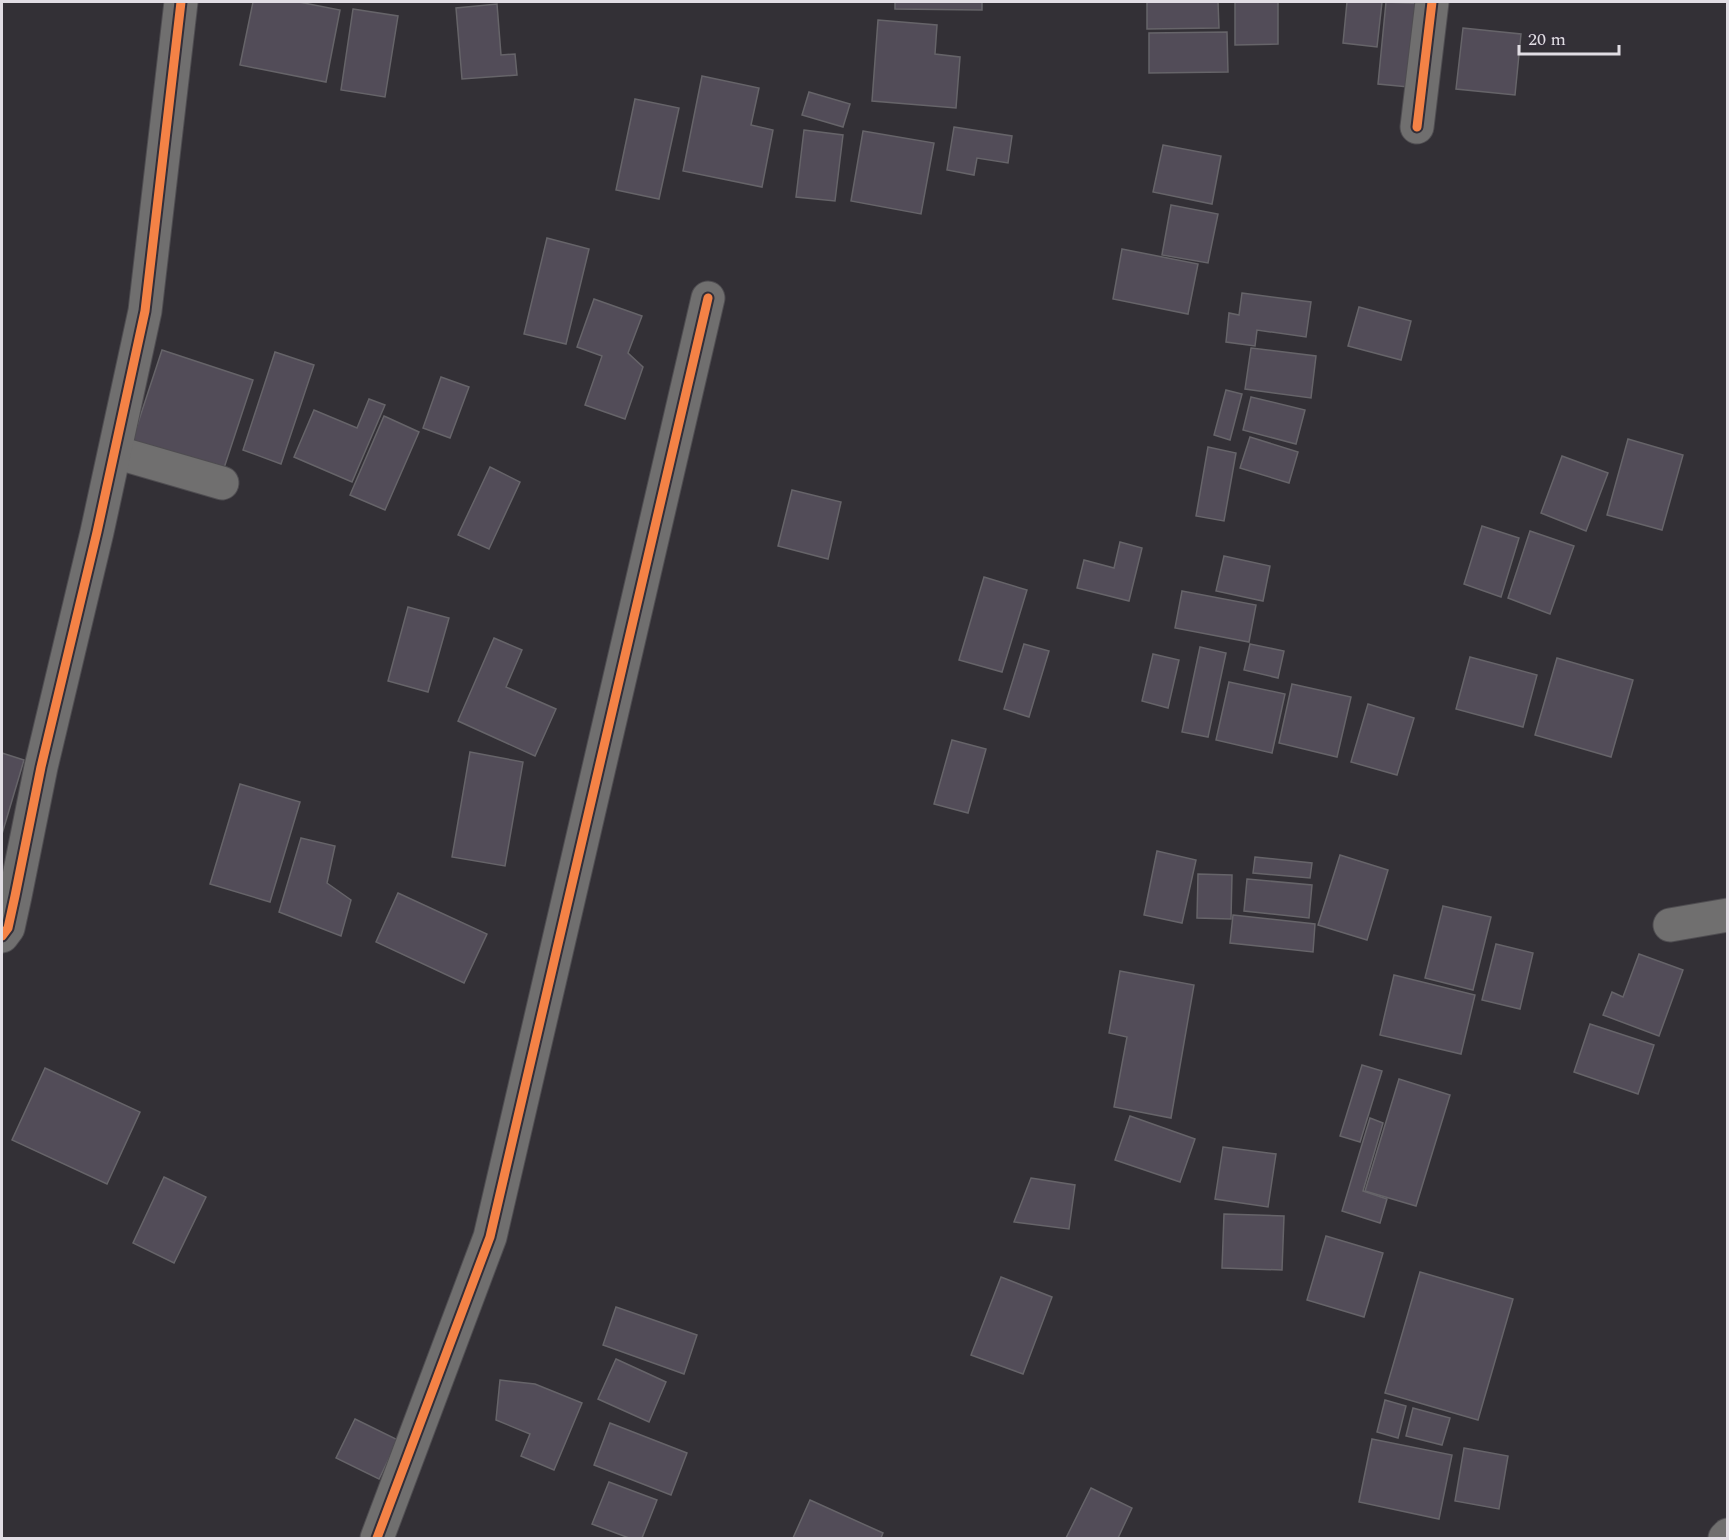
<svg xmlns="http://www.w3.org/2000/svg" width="1729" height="1540" font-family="Spectral,serif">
<rect width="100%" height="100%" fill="#333036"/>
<g fill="#524c58" stroke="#666469" stroke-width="1.5">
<path d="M253,2H299L340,10L326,82L240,65Z"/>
<path d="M895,2H982V10L895,9Z"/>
<path d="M1147,2H1218L1219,28L1147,29Z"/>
<path d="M1235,2H1278V44L1235,45Z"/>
<path d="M1347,2H1382L1377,47L1343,43Z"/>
<path d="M1386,2L1428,4L1419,88L1378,84Z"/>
<path d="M497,4L501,55L515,54L517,75L462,79L456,8Z"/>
<path d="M353,9L398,16L385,97L341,90Z"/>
<path d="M878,20L937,25L935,54L960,57L956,108L872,101Z"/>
<path d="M1463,28L1521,34L1515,95L1456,89Z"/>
<path d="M1227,32L1228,72L1149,73V33Z"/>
<path d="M702,76L759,88L751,125L773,130L762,187L683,171Z"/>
<path d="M809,92L850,104L843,127L802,115Z"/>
<path d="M635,99L679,108L659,199L616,190Z"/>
<path d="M954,127L1012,136L1008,163L977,158L974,175L947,170Z"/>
<path d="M804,130L843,135L835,201L796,197Z"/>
<path d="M863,131L934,143L921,214L851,201Z"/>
<path d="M1163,145L1221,156L1212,204L1153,192Z"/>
<path d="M1171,205L1218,214L1208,263L1162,255Z"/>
<path d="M547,238L589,249L566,344L524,334Z"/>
<path d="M1122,249L1198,264L1188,314L1113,299Z"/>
<path d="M1242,293L1311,302L1306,337L1257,330L1255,346L1226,342L1229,313L1239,315Z"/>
<path d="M594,299L642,316L628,353L643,367L625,419L585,405L602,356L577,347Z"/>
<path d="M1359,307L1411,321L1401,360L1348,346Z"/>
<path d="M1251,348L1316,356L1311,398L1245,389Z"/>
<path d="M162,350L253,380L223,471L132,441Z"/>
<path d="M275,352L314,365L281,464L243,450Z"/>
<path d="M441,377L469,387L450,438L423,428Z"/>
<path d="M1226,390L1242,394L1230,440L1214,435Z"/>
<path d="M1251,397L1305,410L1296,444L1243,430Z"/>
<path d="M369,399L385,405L352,482L294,457L314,410L357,428Z"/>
<path d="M384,416L419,432L385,510L350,495Z"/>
<path d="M1250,437L1298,452L1289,483L1240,468Z"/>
<path d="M1628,439L1683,455L1662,530L1607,515Z"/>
<path d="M1208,447L1236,453L1224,521L1196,516Z"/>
<path d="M1562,456L1608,473L1586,531L1541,513Z"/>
<path d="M490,467L520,482L489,549L458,535Z"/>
<path d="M792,490L841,502L828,559L778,546Z"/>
<path d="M1482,526L1519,538L1501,597L1464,584Z"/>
<path d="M1530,531L1574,546L1550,614L1508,598Z"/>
<path d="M1120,542L1142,548L1129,601L1077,588L1084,560L1114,568Z"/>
<path d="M1224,556L1270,566L1263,601L1216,591Z"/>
<path d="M984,577L1027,590L1002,672L959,660Z"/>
<path d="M1182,591L1256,605L1249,642L1175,628Z"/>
<path d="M408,607L449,618L428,692L388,681Z"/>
<path d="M494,638L522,650L506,687L556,709L535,756L458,721Z"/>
<path d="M1024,644L1049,651L1029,717L1004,709Z"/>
<path d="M1250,644L1284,651L1278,678L1244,670Z"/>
<path d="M1200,647L1226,653L1208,737L1182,732Z"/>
<path d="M1153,654L1179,660L1168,708L1142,701Z"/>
<path d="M1470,657L1537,675L1523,727L1456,709Z"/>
<path d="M1557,658L1633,680L1611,757L1535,735Z"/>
<path d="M1229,682L1285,694L1272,753L1216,740Z"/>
<path d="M1292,684L1351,697L1337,757L1279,743Z"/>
<path d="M1368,704L1414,718L1397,775L1351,762Z"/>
<path d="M952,740L986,749L968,813L934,804Z"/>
<path d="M470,752L523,762L505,866L452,857Z"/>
<path d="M2,753L24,760L2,834Z"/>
<path d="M240,784L300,802L270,902L210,884Z"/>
<path d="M301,838L335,846L327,883L351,900L341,936L279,912Z"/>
<path d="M1157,851L1196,860L1182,923L1144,915Z"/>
<path d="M1340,855L1388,870L1367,940L1318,925Z"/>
<path d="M1255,857L1312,863L1310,878L1253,873Z"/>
<path d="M1198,874L1232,875L1231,919L1197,918Z"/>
<path d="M1247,879L1312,885L1309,918L1244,911Z"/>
<path d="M398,893L487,934L464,983L376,942Z"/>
<path d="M1443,906L1491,917L1473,990L1425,978Z"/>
<path d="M1233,915L1315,924L1313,952L1230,943Z"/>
<path d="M1496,944L1533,953L1520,1009L1482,1000Z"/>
<path d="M1639,954L1683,970L1659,1036L1603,1015L1612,992L1623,997Z"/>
<path d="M1120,971L1194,985L1171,1118L1114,1107L1127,1037L1109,1033Z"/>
<path d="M1394,975L1475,995L1461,1054L1380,1035Z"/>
<path d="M1590,1024L1654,1045L1638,1094L1574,1072Z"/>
<path d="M1362,1065L1382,1071L1360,1142L1340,1136Z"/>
<path d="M45,1068L140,1112L107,1184L12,1140Z"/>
<path d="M1399,1079L1450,1095L1416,1206L1365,1191Z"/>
<path d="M1130,1116L1195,1139L1180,1182L1115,1160Z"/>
<path d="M1370,1118L1383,1123L1363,1191L1387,1199L1380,1223L1342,1211Z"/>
<path d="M1223,1147L1276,1154L1268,1207L1215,1199Z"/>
<path d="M164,1177L206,1197L174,1263L133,1243Z"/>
<path d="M1031,1178L1075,1185L1069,1229L1014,1222Z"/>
<path d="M1224,1214L1284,1216L1282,1270L1222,1268Z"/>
<path d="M1326,1236L1383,1253L1364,1317L1307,1300Z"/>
<path d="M1420,1272L1513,1299L1478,1420L1385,1393Z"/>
<path d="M1001,1277L1052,1297L1023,1374L971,1355Z"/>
<path d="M616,1307L697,1335L684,1374L603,1345Z"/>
<path d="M616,1359L666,1382L649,1422L598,1399Z"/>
<path d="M500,1380L535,1384L582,1403L554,1470L521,1456L530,1434L496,1420Z"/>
<path d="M1385,1400L1406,1406L1398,1438L1377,1432Z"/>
<path d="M1413,1408L1450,1418L1442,1445L1406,1436Z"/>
<path d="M355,1419L398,1440L379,1479L336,1458Z"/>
<path d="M610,1423L687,1453L671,1495L594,1465Z"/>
<path d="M1372,1439L1452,1455L1439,1519L1359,1502Z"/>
<path d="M1464,1448L1508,1456L1499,1509L1455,1501Z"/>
<path d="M609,1482L657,1500L642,1538H629L592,1524Z"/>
<path d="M1091,1488L1132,1508L1118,1538H1066Z"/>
<path d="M810,1500L883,1533L881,1538H793Z"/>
</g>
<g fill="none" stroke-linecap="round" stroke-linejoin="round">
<defs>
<g id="minor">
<path d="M1417,127L1432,2"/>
<path d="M115,452L222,483"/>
<path d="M1670,925L1728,915"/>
<path d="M2,936L8,928L15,896L41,767L97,532L145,311L181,2"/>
<path d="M377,1538L490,1237L708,298"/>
<path d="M1725,1538L1728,1535"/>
</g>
</defs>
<use href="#minor" stroke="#4f4d51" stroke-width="35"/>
<use href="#minor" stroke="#706f6f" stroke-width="33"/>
<defs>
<g id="cycleway">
<path d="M1417,127L1432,2"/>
<path d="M2,936L8,928L15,896L41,767L97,532L145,311L181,2"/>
<path d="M377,1538L490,1237L708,298"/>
</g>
</defs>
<use href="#cycleway" stroke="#332e38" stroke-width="13"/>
<use href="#cycleway" stroke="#f48246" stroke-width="9"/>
</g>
<rect width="1729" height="1540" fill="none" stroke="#e1dde4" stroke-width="6"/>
<path d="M1519 45v9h100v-9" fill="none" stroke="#e1dde4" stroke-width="3"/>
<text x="1528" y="45" font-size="18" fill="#e1dde4" stroke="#332e38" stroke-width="4.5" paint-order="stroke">20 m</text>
</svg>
